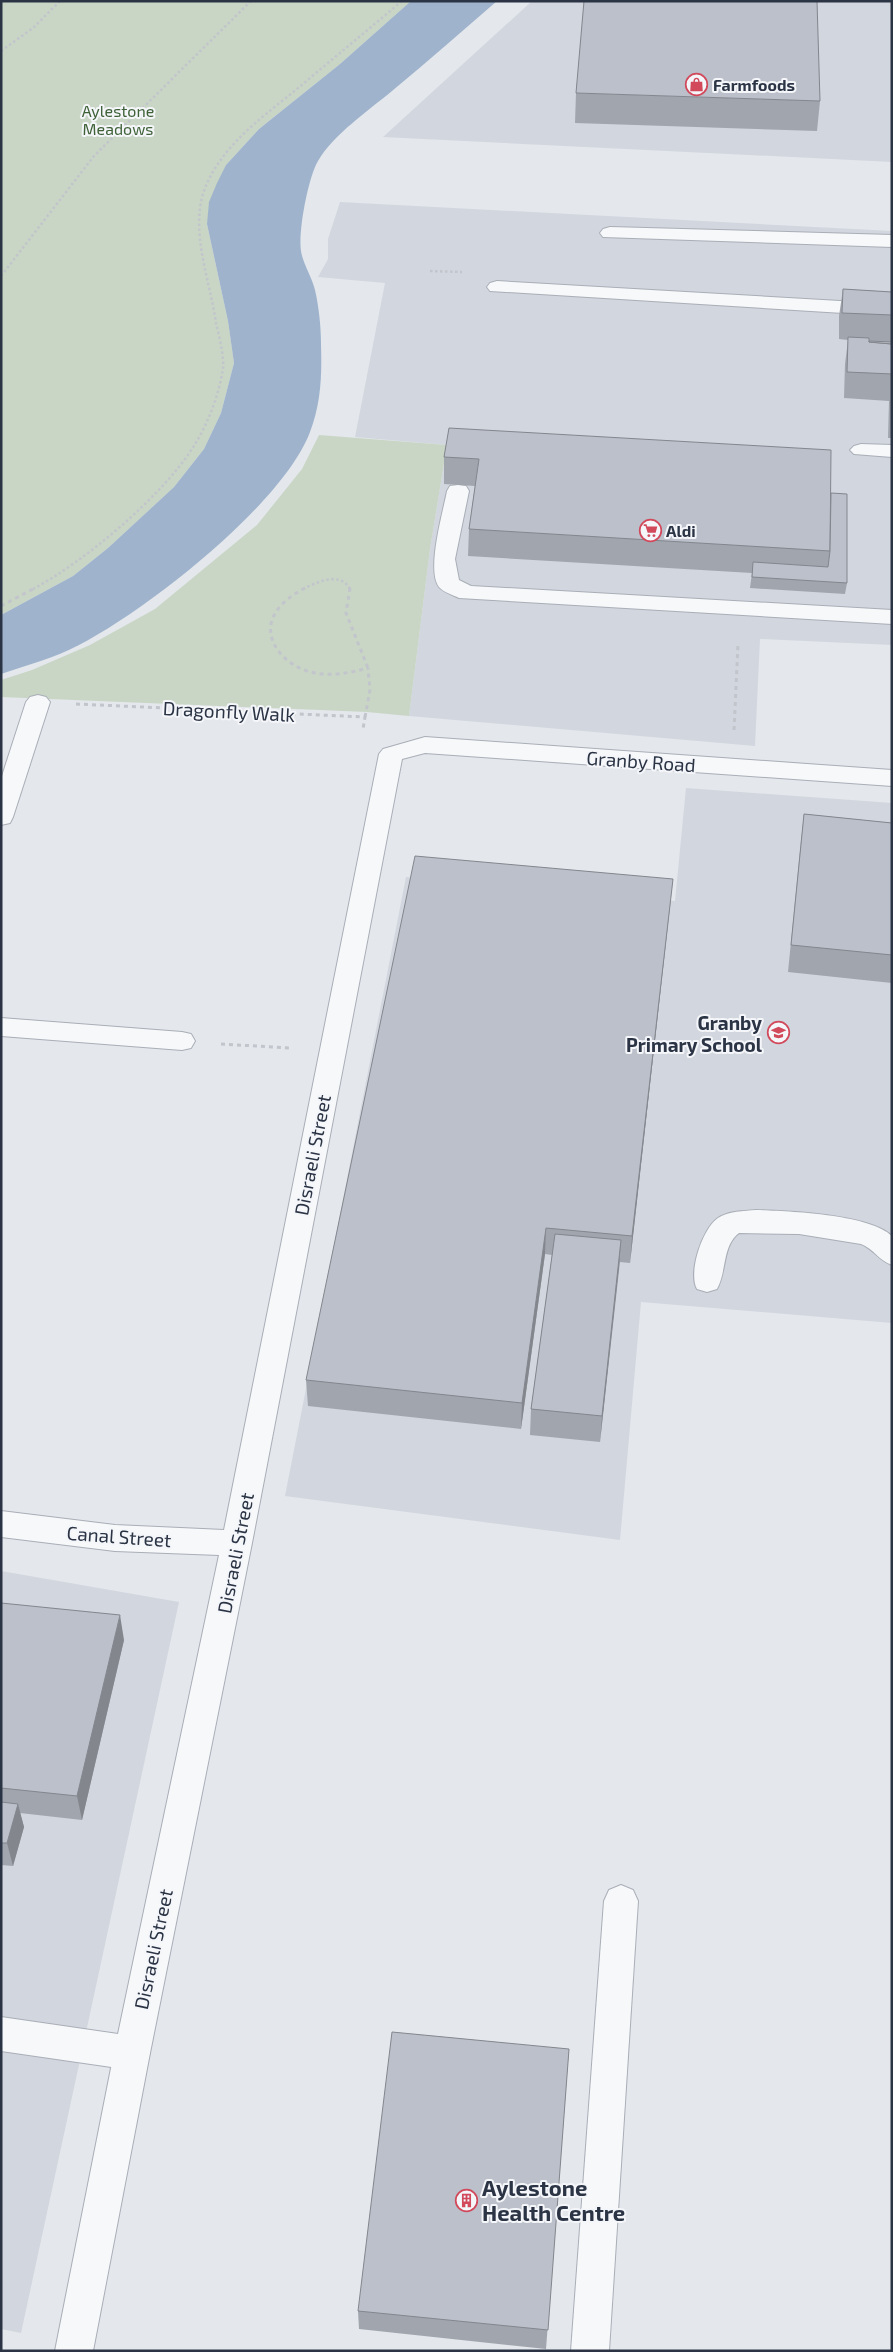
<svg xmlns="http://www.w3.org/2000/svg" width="893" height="2352" font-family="'Exo 2',sans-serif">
<rect width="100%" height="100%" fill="#e4e7ec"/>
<g fill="#d2d6de">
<path d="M532,1H892V162L383,137Z"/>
<path d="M340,202L892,231V645L760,639L755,746L409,716L430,549L447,445L355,437L385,283L318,277L328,259V239Z"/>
<path d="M686,788L892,803V1323L641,1302L620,1540L285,1496L406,877L675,901Z"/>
<path d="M1,1571L179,1602L21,2333L1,2329Z"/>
</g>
<g fill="#c9d6c5">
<path d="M1,1H411L340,64L259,129L226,165L207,224L228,321L234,363L221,413L204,449L174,487L108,548L73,576L1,615Z"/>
<path d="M319,435L447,445L430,549L409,716L367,712L1,697V680L32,670L90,645L155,609L257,525L302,469Z"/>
</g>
<path fill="#9fb4cc" d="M411,1H497C462,31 427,62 392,91C369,110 333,135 318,161C308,178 298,232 301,251C303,264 312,277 315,290C319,307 321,328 321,345C322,375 321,404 310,432C283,504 147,610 79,645C55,658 27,665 1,674V615L73,576L108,548L174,487L204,449L221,413L234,363L228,321L207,224L209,202L217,183L226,165L259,129L340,64Z"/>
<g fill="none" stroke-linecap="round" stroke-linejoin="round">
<defs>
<g id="lane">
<path d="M610,227L892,235V247L603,237L600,233L603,229Z"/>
<path d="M497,281L892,304V316L490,291L487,287L490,283Z"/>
<path d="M861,444L892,445V457L854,454L850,450L854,446Z"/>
<path d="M458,485L466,486L469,491L455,559L459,580L471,586L892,610V624L459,598C453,595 443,592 439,587C426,570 443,512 447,491L450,486Z"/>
<path d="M1,1018L182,1032L191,1034L195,1041L191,1048L182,1050L1,1036Z"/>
<path d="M756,1210C788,1211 869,1214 892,1236V1265C879,1261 873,1248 861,1244L799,1234L739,1233C722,1246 727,1271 717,1289L707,1292L697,1289C688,1273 702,1229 718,1218C728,1211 744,1211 756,1210Z"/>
<path d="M621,1885L633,1890L638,1901L609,2351H571L604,1901L609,1890Z"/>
<path d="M1,2017L132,2036L144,2041L150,2053L144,2065L132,2070L1,2051Z"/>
</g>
<g id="street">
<path d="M38,695L46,697L50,702L13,817L10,823L1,825V779L26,702L30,697Z"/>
<path d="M425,737L892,770V786L425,753L402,759L252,1543L150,2053L93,2351H55L114,2053L219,1555L115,1551L1,1537V1511L115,1525L224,1530L379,754L383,749Z"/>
</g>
</defs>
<use href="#lane" stroke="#a9aeb7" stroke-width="2"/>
<use href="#street" stroke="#a9aeb7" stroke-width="2"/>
<g stroke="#c2c5cb" stroke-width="2.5" stroke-dasharray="2.5 2.5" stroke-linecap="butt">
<path d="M1,51L33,28L60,1"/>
<path d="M430,271L462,272"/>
<path d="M1,276L94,156L251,1"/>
<path d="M33,589C84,562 160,498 192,449C207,426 219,396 223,368C224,354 219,336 216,323C210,280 189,230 205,188C223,143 267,114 303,84C336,56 369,29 402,1"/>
<path d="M303,589C317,582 340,571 350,589"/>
</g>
<g stroke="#c2c5cb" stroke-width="3" stroke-dasharray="4 4" stroke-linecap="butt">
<path d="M305,588C294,594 283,601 276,612C259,638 285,666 311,672C330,677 349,673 368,668"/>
<path d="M350,588L346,613L368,668"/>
<path d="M1,606L35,588"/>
<path d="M76,704L365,717L363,729"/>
<path d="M365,717L370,690L368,668"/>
<path d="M734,730L738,644"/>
<path d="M221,1044L290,1048"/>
</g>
<use href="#lane" fill="#f7f8fa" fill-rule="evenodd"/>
<use href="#street" fill="#f7f8fa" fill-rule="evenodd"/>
</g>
<g fill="#a1a5ae">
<path d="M576,93L820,101L817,131L575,123Z"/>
<path d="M843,289L892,292V438H888L889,401L844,398L845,364L848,340L839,339V316Z"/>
<path d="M449,428L831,493L847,583L845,594L750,588L752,573L468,556L469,529L475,486L444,484V457Z"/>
<path d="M804,814L892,823V983L788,972L801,841Z"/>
<path d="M670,906L630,1263L620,1262L600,1442L530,1435L531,1409L552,1255L545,1254L521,1429L308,1406L306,1380Z"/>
<path d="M1,1603L124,1640L82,1820L20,1813L24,1827L13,1866L1,1865Z"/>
<path d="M569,2049L546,2349L359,2329L358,2311Z"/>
</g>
<g fill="#83868d">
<path d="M673,879L670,906L630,1263L632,1236Z"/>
<path d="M546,1228L545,1254L521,1429L522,1403Z"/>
<path d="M621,1240L619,1267L600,1442L602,1416Z"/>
<path d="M120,1615L124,1640L82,1820L77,1796Z"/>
<path d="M18,1804L24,1827L13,1866L7,1843Z"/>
</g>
<g fill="#bbc0ca" stroke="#83868d">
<path d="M584,1H817L820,101L576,93Z"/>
<path d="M843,289L892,292V315L842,313Z"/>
<path d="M848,337L869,338V342L892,344V374L847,372Z"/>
<path d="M869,341L892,342V344L869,342Z"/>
<path d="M449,428L831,450L830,551L469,529L479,459L444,457Z"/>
<path d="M831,493L847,494V583L752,577L753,562L828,567L830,551Z"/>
<path d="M804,814L892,823V955L791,945Z"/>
<path d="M415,856L673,879L632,1236L546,1228L522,1403L306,1380Z"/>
<path d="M555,1234L621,1240L602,1416L531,1409Z"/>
<path d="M1,1603L120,1615L77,1796L1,1788Z"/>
<path d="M1,1802L18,1804L7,1843H1Z"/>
<path d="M392,2032L569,2049L548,2330L358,2311Z"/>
</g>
<defs>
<symbol id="shop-ring" viewBox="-11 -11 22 22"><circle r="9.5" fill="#f4f6f9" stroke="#d1495b" stroke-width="1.5"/><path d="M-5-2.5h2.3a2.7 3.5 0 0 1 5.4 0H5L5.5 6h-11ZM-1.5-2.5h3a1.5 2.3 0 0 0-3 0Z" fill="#d1495b"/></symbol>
<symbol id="supermarket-ring" viewBox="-11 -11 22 22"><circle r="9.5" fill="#f4f6f9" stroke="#d1495b" stroke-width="1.5"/><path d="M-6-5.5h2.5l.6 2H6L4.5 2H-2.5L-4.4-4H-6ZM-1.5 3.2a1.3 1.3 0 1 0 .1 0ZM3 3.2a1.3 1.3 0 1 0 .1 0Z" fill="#d1495b"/></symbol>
<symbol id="school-ring" viewBox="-11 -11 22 22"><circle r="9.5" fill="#f4f6f9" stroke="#d1495b" stroke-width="1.5"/><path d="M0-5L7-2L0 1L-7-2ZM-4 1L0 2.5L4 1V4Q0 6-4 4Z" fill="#d1495b"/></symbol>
<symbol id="building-ring" viewBox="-11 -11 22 22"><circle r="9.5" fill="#f4f6f9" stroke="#d1495b" stroke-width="1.5"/><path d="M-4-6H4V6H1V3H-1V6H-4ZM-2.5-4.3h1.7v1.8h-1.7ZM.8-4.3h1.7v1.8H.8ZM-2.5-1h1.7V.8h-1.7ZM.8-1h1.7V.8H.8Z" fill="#d1495b"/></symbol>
</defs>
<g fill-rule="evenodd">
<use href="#shop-ring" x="684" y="72" width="25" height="25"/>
<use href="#supermarket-ring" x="638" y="518" width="25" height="25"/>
<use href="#school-ring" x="766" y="1020" width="25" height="25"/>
<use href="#building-ring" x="454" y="2188" width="25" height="25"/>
</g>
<g text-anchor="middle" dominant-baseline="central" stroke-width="4" stroke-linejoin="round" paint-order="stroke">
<g font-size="16" font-weight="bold" fill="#2b3445" stroke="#f4f6f9" text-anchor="start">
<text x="713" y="84">Farmfoods</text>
<text x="666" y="530">Aldi</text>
</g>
<g font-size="16" fill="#3f6138" stroke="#f4f6f9">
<text x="118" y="110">Aylestone<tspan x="118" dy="18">Meadows</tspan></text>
</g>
<g font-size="19" fill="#2b3445" stroke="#f4f6f9">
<text transform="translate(229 711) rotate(3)">Dragonfly Walk</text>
<text transform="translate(641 761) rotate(4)">Granby Road</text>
<text transform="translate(312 1155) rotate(-79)">Disraeli Street</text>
<text transform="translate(119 1536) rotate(4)">Canal Street</text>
<text transform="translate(235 1553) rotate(-79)">Disraeli Street</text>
<text transform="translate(153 1949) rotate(-78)">Disraeli Street</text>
</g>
<g font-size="19" font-weight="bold" fill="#2b3445" stroke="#f4f6f9" text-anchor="end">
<text x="762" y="1022">Granby<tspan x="762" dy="22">Primary School</tspan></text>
</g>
<g font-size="22" font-weight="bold" fill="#2b3445" stroke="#f4f6f9" text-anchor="start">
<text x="482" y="2187">Aylestone<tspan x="482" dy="25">Health Centre</tspan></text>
</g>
</g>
<rect width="893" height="2352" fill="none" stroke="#2b3445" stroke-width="5"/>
</svg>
